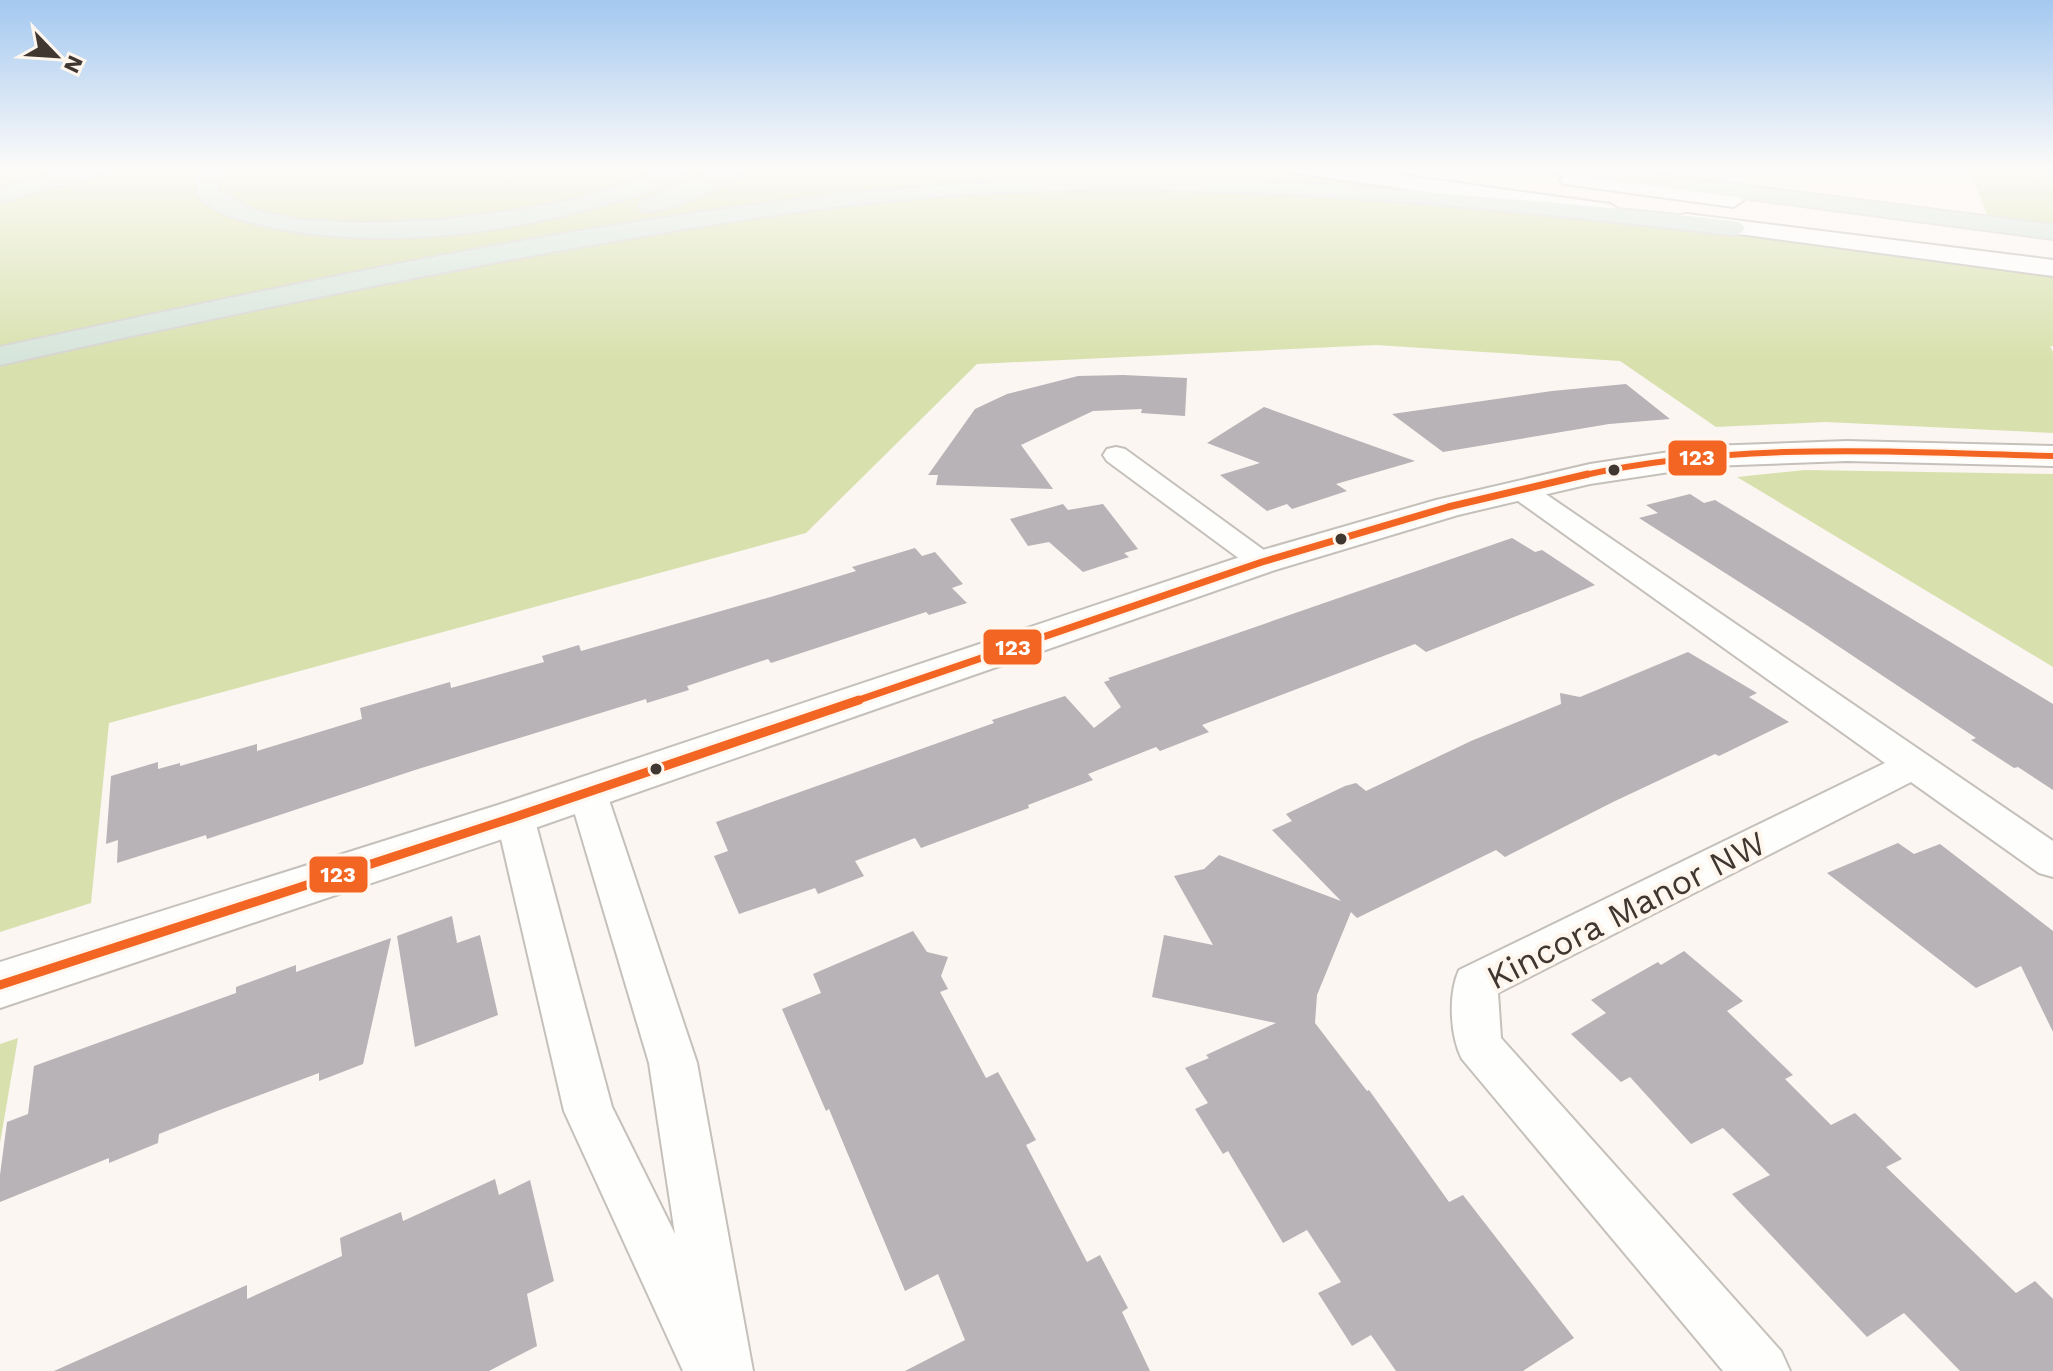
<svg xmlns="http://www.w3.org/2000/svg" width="2053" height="1371" font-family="'Work Sans',sans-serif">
<rect width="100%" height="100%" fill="#fbf6f2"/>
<g fill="#d8e1ae">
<path d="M0,167H1249L1715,232L2053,273V346H2050L2053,352V433L1826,422L1716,427L1620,361L1376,345L977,364L806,533L109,723L91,903L0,932Z"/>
<path d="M1968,167H2053V225L1988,217Z"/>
<path d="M1805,470L2053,474V667L1737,477Z"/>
<path d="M18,1038L0,1143V1044Z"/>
</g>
<g fill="#b7b3b6">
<path d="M1123,375L1187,378L1185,416L1141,413L1142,409L1093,411L1021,445L1053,489L936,485L938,475H928L975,409L1007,394L1078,376Z"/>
<path d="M1626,384L1670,419L1609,424L1443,452L1392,414L1552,391Z"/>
<path d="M1264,407L1415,461L1336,484L1347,491L1292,509L1287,504L1267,511L1220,475L1260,463L1207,443Z"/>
<path d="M1690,494L1704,503L1715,500L2053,704V790L2018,767L2014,768L1971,740L1976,738L1808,626L1639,518L1658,513L1646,505Z"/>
<path d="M1063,504L1068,510L1103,504L1138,549L1124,553L1129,557L1083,572L1049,542L1028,546L1010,519Z"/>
<path d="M1512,538L1535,552L1542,550L1595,585L1426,652L1415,644L1202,725L1209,732L1160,751L1156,747L1088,774L1093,780L1028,805L1029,808L921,848L915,838L855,861L864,876L818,894L815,888L739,914L714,856L728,851L716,822L994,723L992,720L1065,696L1094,728L1121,707L1104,682L1110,680L1108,678Z"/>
<path d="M915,548L922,556L935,552L963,584L952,588L967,603L929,615L926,612L771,663L768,659L687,686L689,690L647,703L646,699L415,770L207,839L206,835L117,863L118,840L106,844L111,776L158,762V769L180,763V766L257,744V751L362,719L360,708L450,682L451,688L544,662L542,656L579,645L581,651L774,596L856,571L852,567Z"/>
<path d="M1688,652L1757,693L1749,697L1789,722L1719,756L1715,754L1613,802L1505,857L1496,850L1357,918L1351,912L1317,995L1315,1023L1367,1091L1369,1090L1449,1202L1463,1195L1574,1338L1523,1371H1396L1371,1335L1352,1346L1318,1293L1341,1282L1307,1230L1283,1243L1228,1151L1223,1154L1195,1109L1208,1103L1185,1068L1209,1058L1206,1055L1276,1023L1152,997L1164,935L1213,945L1174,876L1204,869L1219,855L1341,901L1272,830L1292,821L1286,814L1345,786L1356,783L1366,791L1471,741L1561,704L1560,693L1580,697Z"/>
<path d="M1898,843L1914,854L1940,844L2053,931V1032L2021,966L1976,988L1827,873Z"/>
<path d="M452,916L457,943L480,935L498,1015L415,1047L397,936Z"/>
<path d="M913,931L927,952L948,957L941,976L948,989L940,992L986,1078L998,1072L1036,1140L1026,1145L1087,1262L1100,1255L1128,1308L1122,1312L1150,1371H905L965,1340L938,1274L905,1291L829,1109L826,1111L782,1009L821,993L813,974Z"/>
<path d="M391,938L363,1064L319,1081V1073L217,1111L159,1134L158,1143L109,1163V1158L0,1202V1175L7,1122L28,1114L34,1066L236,993V987L296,965V972Z"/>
<path d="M1684,951L1743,1001L1727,1011L1793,1075L1785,1079L1831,1125L1855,1113L1902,1159L1886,1167L2016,1293L2035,1281L2053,1299V1371H1960L1904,1313L1867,1337L1732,1194L1770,1175L1723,1128L1691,1144L1630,1077L1621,1082L1571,1034L1606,1013L1591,1000L1658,962L1661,965Z"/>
<path d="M495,1179L499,1195L530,1180L554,1281L527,1294L537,1346L489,1371H54L247,1285V1299L342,1256L340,1238L401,1212L403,1221Z"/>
</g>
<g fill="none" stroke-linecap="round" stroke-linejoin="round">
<defs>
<g id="minor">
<path d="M1116,447L1125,449L1272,556L1277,562L1272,568L1262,571L1252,568L1107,461L1103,455L1107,449Z"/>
<path d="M1521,482L1531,484L2053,841V877L2039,873L1911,782L1498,993L1501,1038L1781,1351L1790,1371H1723L1462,1059C1450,1036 1448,994 1459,970L1885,763L1511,496L1507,490L1511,484Z"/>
<path d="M587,778L600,782L606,791L697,1063L753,1371H683L564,1111L496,817L501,807L515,803L529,807L534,817L612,1107L675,1234L649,1063L568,791L574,782Z"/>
</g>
<path id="tertiary" d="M1847,441L2053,446V466L1847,461L1709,466L1590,484L1458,515L1275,570L532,829L0,1008V962L498,805L1249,554L1436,500L1590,464L1709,446Z"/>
<g id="secondary">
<path d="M1285,167H1342L1610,204L1621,211L1610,218L1295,173Z"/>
<path d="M1571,174L1733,193L1744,200L1733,207L1564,184L1560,180Z"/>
<path d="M1686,214L2053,260V276L1678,226L1675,221L1678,216Z"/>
</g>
<g id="motorway">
<path d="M80,167H115L112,171L0,202V188Z"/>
<path d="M207,167H228L219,180L218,190L251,209L298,220L365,223L439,220L513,211L578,199L631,183L665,167L688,169C674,187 638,195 617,201C507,234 379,251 266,226C243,221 211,213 196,193L197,179Z"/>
<path d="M722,167H748C735,183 662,216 642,211L639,206L642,201Z"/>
<path d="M1541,167H1601L2053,225V239L1551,173Z"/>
<path d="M1096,177C1310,179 1521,198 1733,221L1741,223L1745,228L1741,233L1733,235C1491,208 1248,181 1005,192C838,200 673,230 508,260C338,292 169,327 0,365V347C360,270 728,187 1096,177Z"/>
</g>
</defs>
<use href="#minor" stroke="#c6c0ba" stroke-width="4"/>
<use href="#tertiary" stroke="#c6c0ba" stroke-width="4"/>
<use href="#secondary" stroke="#c6c0ba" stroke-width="4"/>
<use href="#motorway" stroke="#d7d4d1" stroke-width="4"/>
<use href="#minor" fill="#fefefd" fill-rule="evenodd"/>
<use href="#tertiary" fill="#fefefd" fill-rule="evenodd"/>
<use href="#secondary" fill="#fefefd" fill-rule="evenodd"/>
<use href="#motorway" fill="#d6e5db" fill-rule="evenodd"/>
<defs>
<path id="bus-1-far2" d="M1580,476C1734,441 1896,452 2053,456"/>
<path id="bus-1-far1" d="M853,702L1262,562L1448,507L1588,474"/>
<path id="bus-1" d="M0,985L515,817L859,700"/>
</defs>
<use href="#bus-1-far2" stroke="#fff6ee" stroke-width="10"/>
<use href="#bus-1-far1" stroke="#fff6ee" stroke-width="12"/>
<use href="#bus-1" stroke="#fff6ee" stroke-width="15"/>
<use href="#bus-1-far2" stroke="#f26522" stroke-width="6"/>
<use href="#bus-1-far1" stroke="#f26522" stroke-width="7"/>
<use href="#bus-1" stroke="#f26522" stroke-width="9"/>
</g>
<linearGradient id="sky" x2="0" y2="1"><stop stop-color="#a3c8f0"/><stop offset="0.47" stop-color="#fdfbf9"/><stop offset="1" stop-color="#fdfbf9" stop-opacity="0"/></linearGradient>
<rect width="2053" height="359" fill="url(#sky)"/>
<g fill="#403830" stroke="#fff6ee" stroke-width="3">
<circle cx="1614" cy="470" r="7"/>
<circle cx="1341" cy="539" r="7"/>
<circle cx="656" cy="769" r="7"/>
</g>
<g text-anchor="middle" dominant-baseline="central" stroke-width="8" stroke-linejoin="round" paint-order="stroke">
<g font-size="34" fill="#403830" stroke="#fff6ee">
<text transform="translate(1626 910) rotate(-27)">Kincora Manor NW</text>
</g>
</g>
<g stroke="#fff6ee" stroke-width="3">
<rect x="1667" y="439" width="61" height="38" rx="8" fill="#f26522"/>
<rect x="982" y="628" width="61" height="38" rx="8" fill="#f26522"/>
<rect x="308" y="855" width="61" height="39" rx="8" fill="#f26522"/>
</g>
<g font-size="22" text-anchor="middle" font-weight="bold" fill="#fff">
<text x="1697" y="465">123</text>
<text x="1013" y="655">123</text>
<text x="338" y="882">123</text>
</g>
<g transform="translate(56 56) rotate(115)" stroke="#fff6ee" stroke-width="6" paint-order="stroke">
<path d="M0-6L14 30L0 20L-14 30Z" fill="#403830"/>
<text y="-12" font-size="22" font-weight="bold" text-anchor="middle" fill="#403830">N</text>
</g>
</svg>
